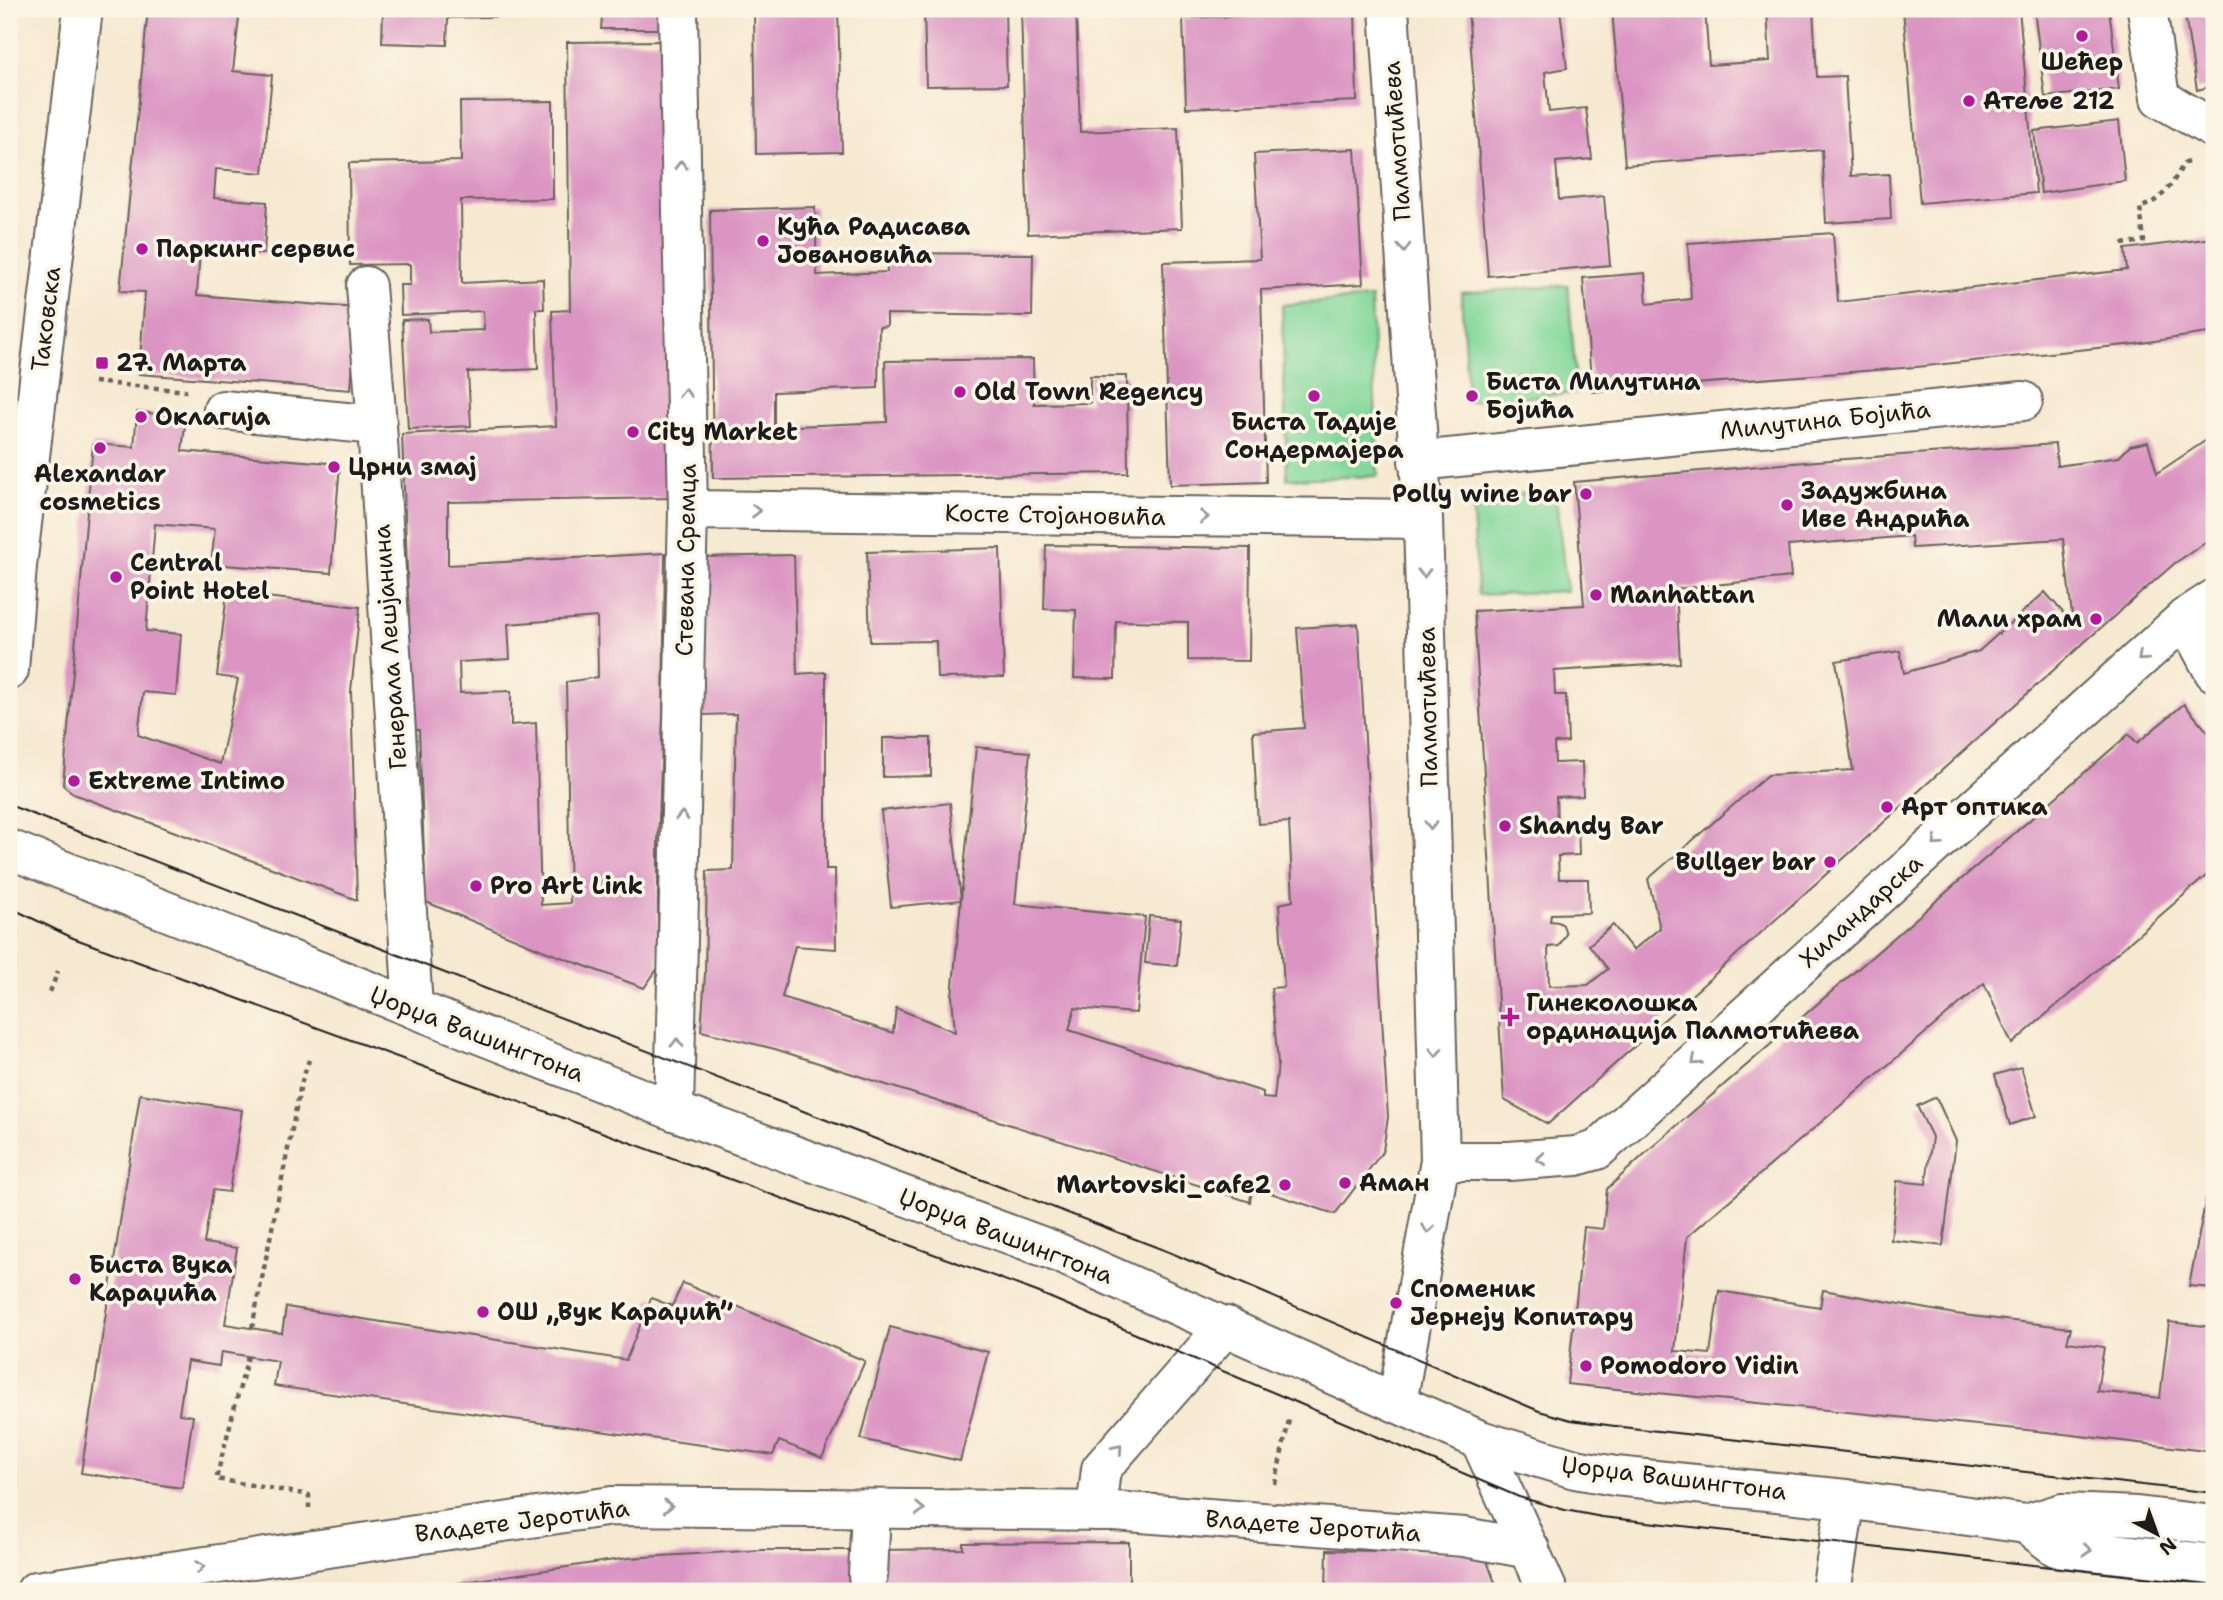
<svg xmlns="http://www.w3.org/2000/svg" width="2223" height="1600" font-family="'Shantell Sans',sans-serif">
<rect width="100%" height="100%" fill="#fcf5e5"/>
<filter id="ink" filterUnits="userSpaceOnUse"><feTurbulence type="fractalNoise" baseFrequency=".0143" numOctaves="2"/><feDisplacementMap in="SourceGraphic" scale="14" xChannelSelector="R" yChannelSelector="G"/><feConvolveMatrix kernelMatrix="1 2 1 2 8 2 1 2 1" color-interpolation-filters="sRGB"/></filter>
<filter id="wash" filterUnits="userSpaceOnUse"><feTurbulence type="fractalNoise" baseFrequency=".00686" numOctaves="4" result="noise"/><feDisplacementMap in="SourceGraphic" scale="28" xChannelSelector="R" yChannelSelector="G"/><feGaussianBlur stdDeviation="1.57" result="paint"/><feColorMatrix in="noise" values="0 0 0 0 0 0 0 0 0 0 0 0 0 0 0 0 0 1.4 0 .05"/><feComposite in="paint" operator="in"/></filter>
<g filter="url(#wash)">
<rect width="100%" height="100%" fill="#f6e9d1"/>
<g fill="#83d89b" stroke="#507a5c" stroke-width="2">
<path d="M1568,285L1577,393L1468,402L1461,293Z"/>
<path d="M1371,298L1378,476L1287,479L1282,305Z"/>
<path d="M1555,491L1567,591L1478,595L1472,498Z"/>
</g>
<g id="blocks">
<g fill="#db95c3" fill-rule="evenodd">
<path d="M9,9H16L11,65H9Z"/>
<path d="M148,9H240L233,71L272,75L263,173L216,169L214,198L267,202L264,254L200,250L197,295L356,308L351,390L139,374L145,292L120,291Z"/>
<path d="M383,9H663V29H601L602,14L448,18L447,45L382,43Z"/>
<path d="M754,9H838L842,152L756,154Z"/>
<path d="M924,9H1005L1007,85L926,86Z"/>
<path d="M1021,9H1076L1080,132L1178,128L1182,228L1028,234Z"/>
<path d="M1271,9H1355L1357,101L1186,108L1183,18L1271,15Z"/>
<path d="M1468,9H1560L1567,68L1545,72L1549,112L1586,108L1592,159L1556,162L1559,200L1604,196L1610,265L1488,276Z"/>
<path d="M1612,9H1705L1709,65L1770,61L1767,9H1813L1817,77L1845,76L1851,176L1889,174L1891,219L1826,223L1822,150L1625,165Z"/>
<path d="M1903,9H2019L2036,193L1920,203Z"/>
<path d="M2034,9H2109L2119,89L2045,97Z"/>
<path d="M2184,9H2214V86L2197,90Z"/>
<path d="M663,41L670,498L448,502V565L665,553L663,715L658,844V968L644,988L542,950L426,902L419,730H413L402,434L556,426L552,311L570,310L567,42ZM597,617L598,677L566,682L570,903L541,905L536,723L511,725V691L460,693L459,662L510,659L508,624Z"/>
<path d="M553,101V199L461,200L462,283L543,279L544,309H536L538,369L468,372L471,426L408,429L402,320L428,319L429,332L484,330L483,311L401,315L400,285H410V264L350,265L349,163L461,161L460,102Z"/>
<path d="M2119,121L2125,181L2041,193L2034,131Z"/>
<path d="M1355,149L1363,284L1261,290L1266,482L1170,485L1163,262L1260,259L1254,154Z"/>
<path d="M815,207L817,275L887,272L886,253L1033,254L1032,316L887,314V326L879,327L878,388L774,392V427L887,422L885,361L1033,359L1034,404L1090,403V376H1127L1128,473L713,478L710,210Z"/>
<path d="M1833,233L1838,302L2127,270L2125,249L2214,238V332L2135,344L1916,367L1592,392L1583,278L1645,273L1647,304L1691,299L1688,243Z"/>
<path d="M137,412L186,417L182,451L340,464L331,573L211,564L215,529L155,524L146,631L181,634L176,695L143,692L138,735L220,764L238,679L217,676L227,593L360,607L351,691L357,900L74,794L63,785L93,444L134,447Z"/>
<path d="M2214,435V537L2175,563L2087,640L1548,1124L1504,1100L1474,611L1584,605L1574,482L1817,461L2055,444L2057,466L2119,457L2130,446L2148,442L2157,473ZM1911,536L1912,548L2063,539L2073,624L2045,592L1979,651L1904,673L1900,651L1836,661L1853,770L1768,775L1648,879L1660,928L1633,950L1613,925L1589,945L1608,969L1588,985L1549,986L1548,947L1559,946L1566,934L1563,925L1558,922L1550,921L1551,914L1589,913L1588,879H1559L1558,856L1579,855L1578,822L1557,824L1556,797L1583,796L1582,762L1555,763L1554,743L1568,742L1566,695H1555L1554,671L1680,663L1676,589L1791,577L1788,546Z"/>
<path d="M1046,545L1250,548L1249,661L1188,660V622L1116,621L1115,679L1074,678L1076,610L1044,609Z"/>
<path d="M1000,548L1004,677L937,678L936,641L870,642L867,552Z"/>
<path d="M794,555L797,674L826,672V869H835L836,949L795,946L782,997L893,1033L896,1008L955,1032L952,996L961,900L891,907L881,811L950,803L961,900L976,747L1030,752L1015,904L1145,917L1136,1013L1075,1008L1069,1030L1263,1092V1098L1274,1099L1278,1063L1271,988L1284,987L1279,904L1293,901L1289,822L1258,824L1253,732L1304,728L1297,628L1358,624L1388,1117L1383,1151L1335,1214L1252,1187L1250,1202L775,1049L701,1031L705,974L707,871L733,870L736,714L702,715V557Z"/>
<path d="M2184,704L2214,739V886L2207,875L2012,1044L1984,983L1710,1217L1687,1237L1675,1351L1710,1354L1719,1291L1820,1307L1823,1290L1955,1314L2071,1328L2067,1342L2104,1347L2097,1391L2160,1398L2169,1322L2214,1327V1452L2047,1432L1567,1384L1584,1227L1603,1229L1607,1189L1651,1148L2129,734L2137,743Z"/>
<path d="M883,738H931V776L883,777Z"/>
<path d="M1149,916L1181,919L1177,966L1145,963Z"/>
<path d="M2021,1067L2036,1116L2010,1125L1995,1075Z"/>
<path d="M140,1094L242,1110L229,1192L213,1190L204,1243L237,1248L225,1324L282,1333L286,1307L626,1360L651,1298L672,1306L683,1283L865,1361L822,1458L779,1441L773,1455L274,1386L278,1361L221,1352L219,1366L187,1361L179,1414L193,1416L182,1488L81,1473Z"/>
<path d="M1936,1097L1956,1141L1943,1246L1891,1240L1897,1181L1926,1184L1932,1137L1917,1106Z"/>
<path d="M2213,1162H2214V1288L2189,1286Z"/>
<path d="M890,1327L988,1352L960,1461L861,1439Z"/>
<path d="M1129,1542V1591H877V1550L963,1549V1543Z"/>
<path d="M762,1550H862L861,1591H458L457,1583L628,1558Z"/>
<path d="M1327,1550L1484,1553L1498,1591H1326Z"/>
</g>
</g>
</g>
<g filter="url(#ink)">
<use href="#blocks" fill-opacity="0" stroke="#68645b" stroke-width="2"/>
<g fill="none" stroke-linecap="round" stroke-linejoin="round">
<defs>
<g id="minor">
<path d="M1389,9L1423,519L1440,1161L1397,1403"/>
<path d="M2147,9L2160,98L2214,129"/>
<path d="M366,286L377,425L413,1008"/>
<path d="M223,410L377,425"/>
<path d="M1418,461L2023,401"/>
<path d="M688,510L1423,519"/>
<path d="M2185,618L2214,672"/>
<path d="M674,1111L688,510L678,9"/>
<path d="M1440,1161H1509L1576,1156L1597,1150L2185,618L2214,599"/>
<path d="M1480,1440L1548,1591"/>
<path d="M1096,1511L1101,1469L1226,1326"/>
<path d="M868,1576L871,1509"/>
<path d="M36,1591L612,1506L1114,1511L1464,1537L1530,1549"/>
<path d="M1831,1591L1846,1499"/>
</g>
<g id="major">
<path d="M9,670L17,566L83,9"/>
<path d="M9,849L674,1111L1052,1250L1480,1440L1575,1469L1615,1476L1846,1499L2026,1524L2062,1513L2137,1516L2214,1525"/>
<path d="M2026,1524L2056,1547L2214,1564"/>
</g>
</defs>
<use href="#minor" stroke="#68645b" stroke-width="42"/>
<use href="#major" stroke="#68645b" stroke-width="42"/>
<g stroke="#68645b" stroke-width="4.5" stroke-dasharray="5 5" stroke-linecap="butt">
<path d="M2122,244L2144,241L2140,207C2162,202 2173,183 2184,163L2190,162"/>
<path d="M94,382L187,391"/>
<path d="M50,992L58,971"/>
<path d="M252,1328L301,1084L309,1060"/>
<path d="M248,1356L216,1479L309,1495V1508"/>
<path d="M1275,1484L1289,1420"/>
</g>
<use href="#minor" stroke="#fff" stroke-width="38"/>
<use href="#major" stroke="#fff" stroke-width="38"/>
<g stroke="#1c1c1c" stroke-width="2">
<path d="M9,805L1169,1252L1539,1411L1571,1420L1622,1427L2214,1493"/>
<path d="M9,907L73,938L1037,1292L1519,1497L1565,1510L1602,1517L2214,1585"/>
</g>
</g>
<defs><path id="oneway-chevron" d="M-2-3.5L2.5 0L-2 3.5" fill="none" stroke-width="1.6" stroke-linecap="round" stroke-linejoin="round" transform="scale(1.75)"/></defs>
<g stroke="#999">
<use href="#oneway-chevron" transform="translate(681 165) rotate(-91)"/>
<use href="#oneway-chevron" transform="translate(1404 248) rotate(86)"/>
<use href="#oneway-chevron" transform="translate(685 393) rotate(-91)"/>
<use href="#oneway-chevron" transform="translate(756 511) rotate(1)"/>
<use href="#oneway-chevron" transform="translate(1204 517) rotate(1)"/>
<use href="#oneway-chevron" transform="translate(1424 573) rotate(89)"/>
<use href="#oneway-chevron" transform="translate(2142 657) rotate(138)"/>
<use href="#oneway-chevron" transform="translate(682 816) rotate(-89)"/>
<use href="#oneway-chevron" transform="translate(1431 825) rotate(89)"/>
<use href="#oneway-chevron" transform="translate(1937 842) rotate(138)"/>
<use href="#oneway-chevron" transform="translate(677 1043) rotate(-89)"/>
<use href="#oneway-chevron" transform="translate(1436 1052) rotate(89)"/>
<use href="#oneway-chevron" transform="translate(1696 1061) rotate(138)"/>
<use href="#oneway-chevron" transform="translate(1541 1159) rotate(175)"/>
<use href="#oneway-chevron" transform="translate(1428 1229) rotate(99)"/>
<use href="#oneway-chevron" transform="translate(1118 1449) rotate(-49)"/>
<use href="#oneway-chevron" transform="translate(668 1506) rotate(1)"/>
<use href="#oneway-chevron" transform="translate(920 1509) rotate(1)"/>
<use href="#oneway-chevron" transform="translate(2087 1550) rotate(6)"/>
<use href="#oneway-chevron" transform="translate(200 1567) rotate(-8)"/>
</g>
</g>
<g fill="#b5179e" stroke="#fcf5e5" stroke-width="2.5">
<circle cx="2082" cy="36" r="7"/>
<circle cx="1969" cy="101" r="7"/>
<circle cx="763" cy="241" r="7"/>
<circle cx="142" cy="249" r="7"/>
<rect x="95" y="356" width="14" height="14" rx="3.5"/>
<circle cx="960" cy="392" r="7"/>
<circle cx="1314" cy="396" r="7"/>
<circle cx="1472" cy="396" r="7"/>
<circle cx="141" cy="417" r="7"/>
<circle cx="633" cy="432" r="7"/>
<circle cx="100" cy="448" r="7"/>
<circle cx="334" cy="467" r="7"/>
<circle cx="1586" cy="494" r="7"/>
<circle cx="1787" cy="505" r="7"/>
<circle cx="116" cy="577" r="7"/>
<circle cx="1596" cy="595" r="7"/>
<circle cx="2096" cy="619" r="7"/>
<circle cx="74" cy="781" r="7"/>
<circle cx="1887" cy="807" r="7"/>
<circle cx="1505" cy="826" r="7"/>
<circle cx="1830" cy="862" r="7"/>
<circle cx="476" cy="886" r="7"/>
<path d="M1506.5 1006.5h7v7h7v7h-7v7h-7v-7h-7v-7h7z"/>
<circle cx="1345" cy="1183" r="7"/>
<circle cx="1285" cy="1185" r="7"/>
<circle cx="75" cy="1279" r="7"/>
<circle cx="1396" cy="1303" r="7"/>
<circle cx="483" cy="1312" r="7"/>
<circle cx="1586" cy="1366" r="7"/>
</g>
<g text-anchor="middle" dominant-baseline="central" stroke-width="7" stroke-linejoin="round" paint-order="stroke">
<g font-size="24" font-weight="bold" fill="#1c1c1c" stroke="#fcf5e5" text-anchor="start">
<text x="2082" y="62" text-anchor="middle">Шећер</text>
<text x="1983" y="101">Атеље 212</text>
<text x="777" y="227">Кућа Радисава<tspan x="777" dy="28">Јовановића</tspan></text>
<text x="156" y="249">Паркинг сервис</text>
<text x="116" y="363">27. Марта</text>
<text x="1486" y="382">Биста Милутина<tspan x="1486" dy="28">Бојића</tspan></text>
<text x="974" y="392">Old Town Regency</text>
<text x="155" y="417">Оклагија</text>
<text x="1314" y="422" text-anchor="middle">Биста Тадије<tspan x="1314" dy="28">Сондермајера</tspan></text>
<text x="647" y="432">City Market</text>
<text x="348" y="467">Црни змај</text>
<text x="100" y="474" text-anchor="middle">Alexandar<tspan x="100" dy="28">cosmetics</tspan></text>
<text x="1801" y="491">Задужбина<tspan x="1801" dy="28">Иве Андрића</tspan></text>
<text x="1572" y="494" text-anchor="end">Polly wine bar</text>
<text x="130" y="563">Central<tspan x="130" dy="28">Point Hotel</tspan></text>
<text x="1610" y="595">Manhattan</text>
<text x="2082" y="619" text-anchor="end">Мали храм</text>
<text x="88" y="781">Extreme Intimo</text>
<text x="1901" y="807">Арт оптика</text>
<text x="1519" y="826">Shandy Bar</text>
<text x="1816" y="862" text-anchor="end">Bullger bar</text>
<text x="490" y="886">Pro Art Link</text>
<text x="1526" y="1003">Гинеколошка<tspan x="1526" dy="28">ординација Палмотићева</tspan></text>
<text x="1359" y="1183">Аман</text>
<text x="1271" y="1185" text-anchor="end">Martovski_cafe2</text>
<text x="89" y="1265">Биста Вука<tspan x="89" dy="28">Караџића</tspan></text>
<text x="1410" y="1289">Споменик<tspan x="1410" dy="28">Јернеју Копитару</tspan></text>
<text x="497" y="1312">ОШ „Вук Караџић”</text>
<text x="1600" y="1366">Pomodoro Vidin</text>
</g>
<g font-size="24" fill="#1c1c1c" stroke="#fcf5e5">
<text transform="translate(1397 141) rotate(-94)">Палмотићева</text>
<text transform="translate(46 319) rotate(-83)">Таковска</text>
<text transform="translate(1825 420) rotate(-6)">Милутина Бојића</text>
<text transform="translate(1055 515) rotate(1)">Косте Стојановића</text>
<text transform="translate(686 560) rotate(-89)">Стевана Сремца</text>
<text transform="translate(390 647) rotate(-94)">Генерала Лешјанина</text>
<text transform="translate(1428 707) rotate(-91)">Палмотићева</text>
<text transform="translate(1861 911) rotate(-42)">Хиландарска</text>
<text transform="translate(477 1034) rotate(21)">Џорџа Вашингтона</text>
<text transform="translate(1006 1236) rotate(21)">Џорџа Вашингтона</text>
<text transform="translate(1674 1478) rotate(7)">Џорџа Вашингтона</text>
<text transform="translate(522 1521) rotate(-7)">Владете Јеротића</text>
<text transform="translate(1313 1526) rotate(4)">Владете Јеротића</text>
</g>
</g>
<rect width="2223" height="1600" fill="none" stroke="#fcf5e5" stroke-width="35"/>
<g transform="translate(2157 1534) rotate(139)" stroke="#fcf5e5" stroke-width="5" paint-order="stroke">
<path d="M0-5L12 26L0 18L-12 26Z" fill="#1c1c1c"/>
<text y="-10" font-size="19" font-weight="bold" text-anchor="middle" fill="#1c1c1c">N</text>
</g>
</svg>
